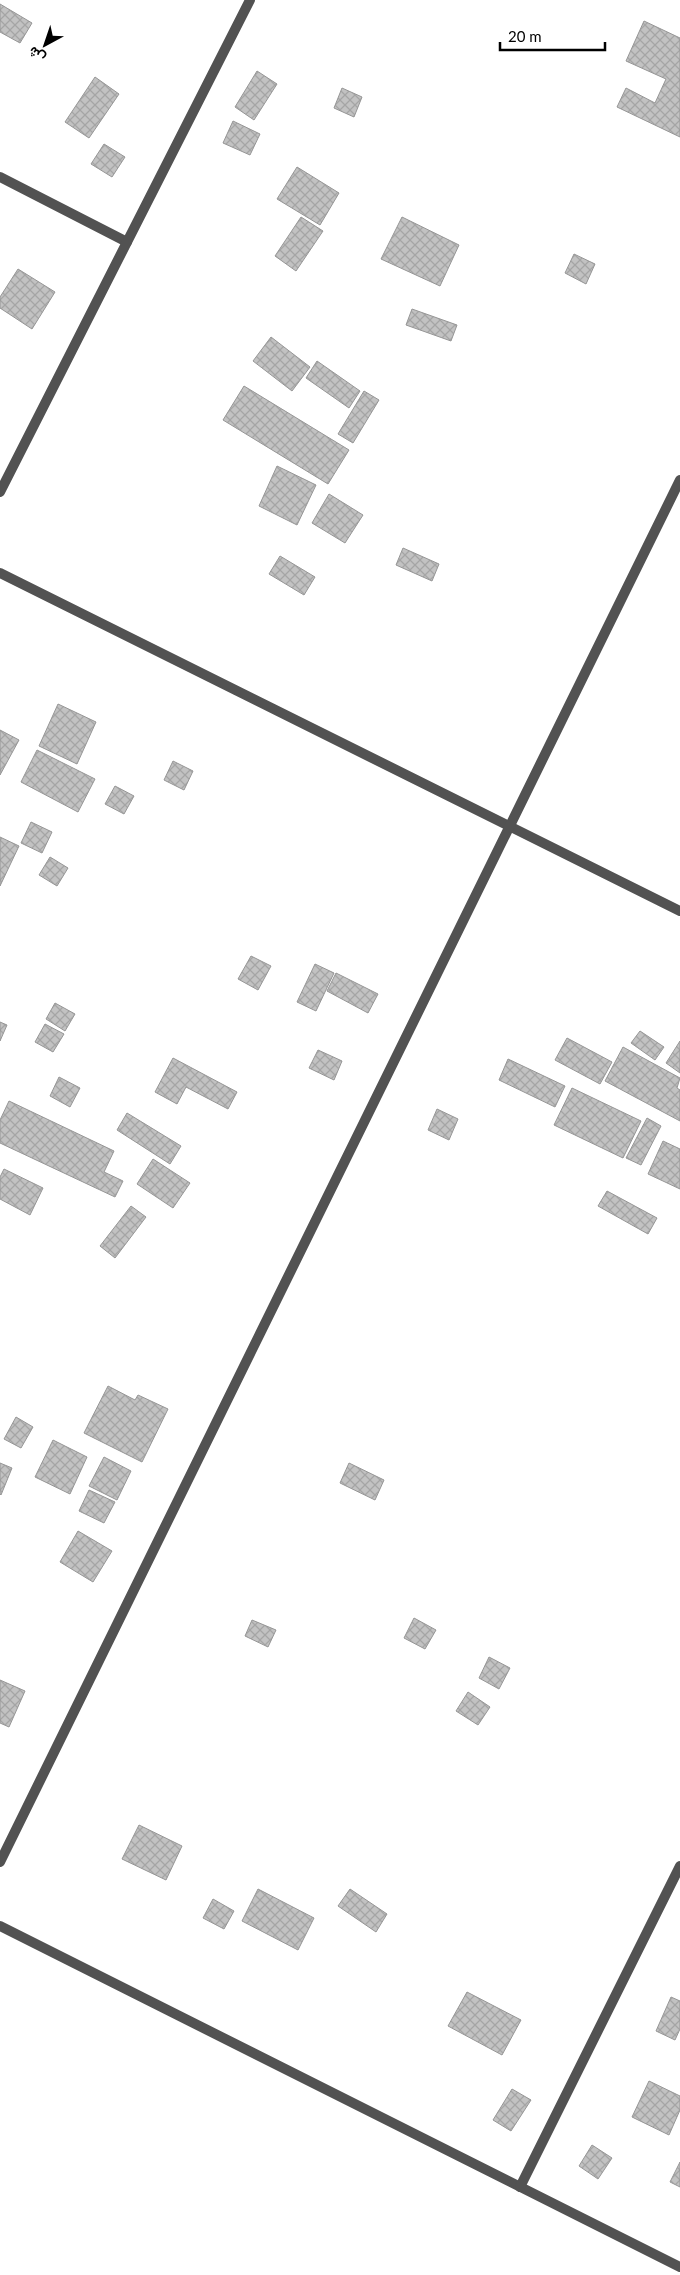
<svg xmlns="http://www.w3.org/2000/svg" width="680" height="2275" font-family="Lato,Vazirmatn,sans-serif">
<defs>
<pattern id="building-cross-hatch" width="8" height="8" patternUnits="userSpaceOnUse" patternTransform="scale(1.25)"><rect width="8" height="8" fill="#c2c2c2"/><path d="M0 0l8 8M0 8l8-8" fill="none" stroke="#a5a5a5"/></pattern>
</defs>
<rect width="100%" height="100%" fill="#fff"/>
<g fill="url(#building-cross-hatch)" stroke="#969696">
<path d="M0,4L32,23L20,43L0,32Z"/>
<path d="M644,21L680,38V137L617,107L626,88L655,103L666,79L626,61Z"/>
<path d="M257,71L277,84L254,120L235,107Z"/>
<path d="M95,77L119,94L89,138L65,122Z"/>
<path d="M342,88L362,97L354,117L334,108Z"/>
<path d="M233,121L260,134L250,155L223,143Z"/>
<path d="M104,144L125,157L112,177L91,164Z"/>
<path d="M297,167L339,193L320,225L277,199Z"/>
<path d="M301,217L323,231L296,271L275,256Z"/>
<path d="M402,217L459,245L440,286L381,259Z"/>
<path d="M574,254L595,264L586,284L565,273Z"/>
<path d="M18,269L55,292L32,329L0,308V297Z"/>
<path d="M412,309L457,325L451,341L406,325Z"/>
<path d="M271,337L310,367L292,391L253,361Z"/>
<path d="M317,361L360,391L349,408L306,378Z"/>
<path d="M244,386L349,450L328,484L223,420Z"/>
<path d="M364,391L379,400L353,443L338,434Z"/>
<path d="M277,466L316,485L297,525L259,506Z"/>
<path d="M329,494L363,515L345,543L312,523Z"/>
<path d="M403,548L439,564L432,581L396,565Z"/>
<path d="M280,556L315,577L304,595L269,574Z"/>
<path d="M58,704L96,722L77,764L39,746Z"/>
<path d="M0,730L19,740L0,775Z"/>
<path d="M37,750L95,779L78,812L21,782Z"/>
<path d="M173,761L193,771L184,790L164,780Z"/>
<path d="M115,786L134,796L124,814L105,804Z"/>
<path d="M31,822L52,832L42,853L21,843Z"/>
<path d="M0,837L19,846L0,886Z"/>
<path d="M50,857L68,868L57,886L39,875Z"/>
<path d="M251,956L271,966L258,990L238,979Z"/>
<path d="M315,964L334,973L316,1011L297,1002Z"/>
<path d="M336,973L378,994L368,1013L327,991Z"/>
<path d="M55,1003L75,1014L65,1031L46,1019Z"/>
<path d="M0,1022L7,1025L0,1041Z"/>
<path d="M45,1024L64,1034L53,1052L35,1042Z"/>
<path d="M640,1031L664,1047L655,1060L631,1043Z"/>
<path d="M567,1038L612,1062L600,1084L555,1060Z"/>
<path d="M680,1041V1073L666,1063Z"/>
<path d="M623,1047L680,1078L677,1088L680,1090V1121L605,1081Z"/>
<path d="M318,1050L342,1061L334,1080L309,1068Z"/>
<path d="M173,1058L237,1092L228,1109L186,1087L177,1104L155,1092Z"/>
<path d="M508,1059L565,1086L555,1107L499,1080Z"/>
<path d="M59,1077L80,1088L70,1107L50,1096Z"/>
<path d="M572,1088L641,1121L623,1158L554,1125Z"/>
<path d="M9,1101L114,1151L104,1172L123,1181L115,1197L0,1143V1120Z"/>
<path d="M437,1109L458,1119L449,1140L428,1130Z"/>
<path d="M127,1113L181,1146L170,1164L117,1130Z"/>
<path d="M647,1118L661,1126L641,1165L626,1158Z"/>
<path d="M663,1141L680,1149V1189L648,1174Z"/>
<path d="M153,1159L190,1183L173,1208L137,1184Z"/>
<path d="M4,1169L43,1188L30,1215L0,1199V1177Z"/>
<path d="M607,1191L657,1218L648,1234L598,1206Z"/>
<path d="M131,1206L146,1217L115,1258L100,1246Z"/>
<path d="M108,1386L135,1400L138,1395L168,1409L142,1462L84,1433Z"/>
<path d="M16,1417L33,1427L21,1448L4,1439Z"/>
<path d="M53,1440L87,1457L70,1494L35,1477Z"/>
<path d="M104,1457L131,1471L117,1500L89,1486Z"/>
<path d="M0,1463L12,1468L1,1495L0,1494Z"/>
<path d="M349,1463L384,1480L375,1500L340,1483Z"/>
<path d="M89,1490L115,1502L104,1523L79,1511Z"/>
<path d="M78,1531L112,1551L93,1582L60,1562Z"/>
<path d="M414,1618L436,1630L425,1649L404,1638Z"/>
<path d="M252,1620L276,1630L268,1647L245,1636Z"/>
<path d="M489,1657L510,1668L499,1689L479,1678Z"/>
<path d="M0,1680L25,1691L9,1727L0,1723Z"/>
<path d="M468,1692L490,1707L478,1725L456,1711Z"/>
<path d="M139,1825L182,1846L166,1880L122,1859Z"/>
<path d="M258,1889L314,1918L298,1950L242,1921Z"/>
<path d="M350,1889L387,1914L376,1932L338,1906Z"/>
<path d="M213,1899L234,1911L224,1929L203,1918Z"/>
<path d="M467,1992L521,2020L502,2055L448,2026Z"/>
<path d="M671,1997L680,2001V2029L675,2040L656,2031Z"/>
<path d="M649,2081L680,2096V2110L669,2135L632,2117Z"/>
<path d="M512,2089L531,2100L511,2131L493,2120Z"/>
<path d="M592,2145L612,2158L598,2179L579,2166Z"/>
<path d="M680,2162V2187L670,2182Z"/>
</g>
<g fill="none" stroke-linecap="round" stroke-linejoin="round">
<g stroke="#525252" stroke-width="10">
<path d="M0,177L127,242"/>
<path d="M0,492L250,0"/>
<path d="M0,573L680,911"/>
<path d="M0,1862L680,480"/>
<path d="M0,1926L680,2267"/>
<path d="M520,2187L680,1866"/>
</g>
</g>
<g transform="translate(45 45) rotate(220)" stroke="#ffffff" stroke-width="4" paint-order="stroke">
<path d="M0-4L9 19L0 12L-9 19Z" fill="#000000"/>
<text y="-8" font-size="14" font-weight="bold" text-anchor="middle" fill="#000000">ش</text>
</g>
<path d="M500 42v8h105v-8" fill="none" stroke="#000000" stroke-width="2.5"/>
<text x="508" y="42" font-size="15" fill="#000000" stroke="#ffffff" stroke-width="4" paint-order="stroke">20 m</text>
</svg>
